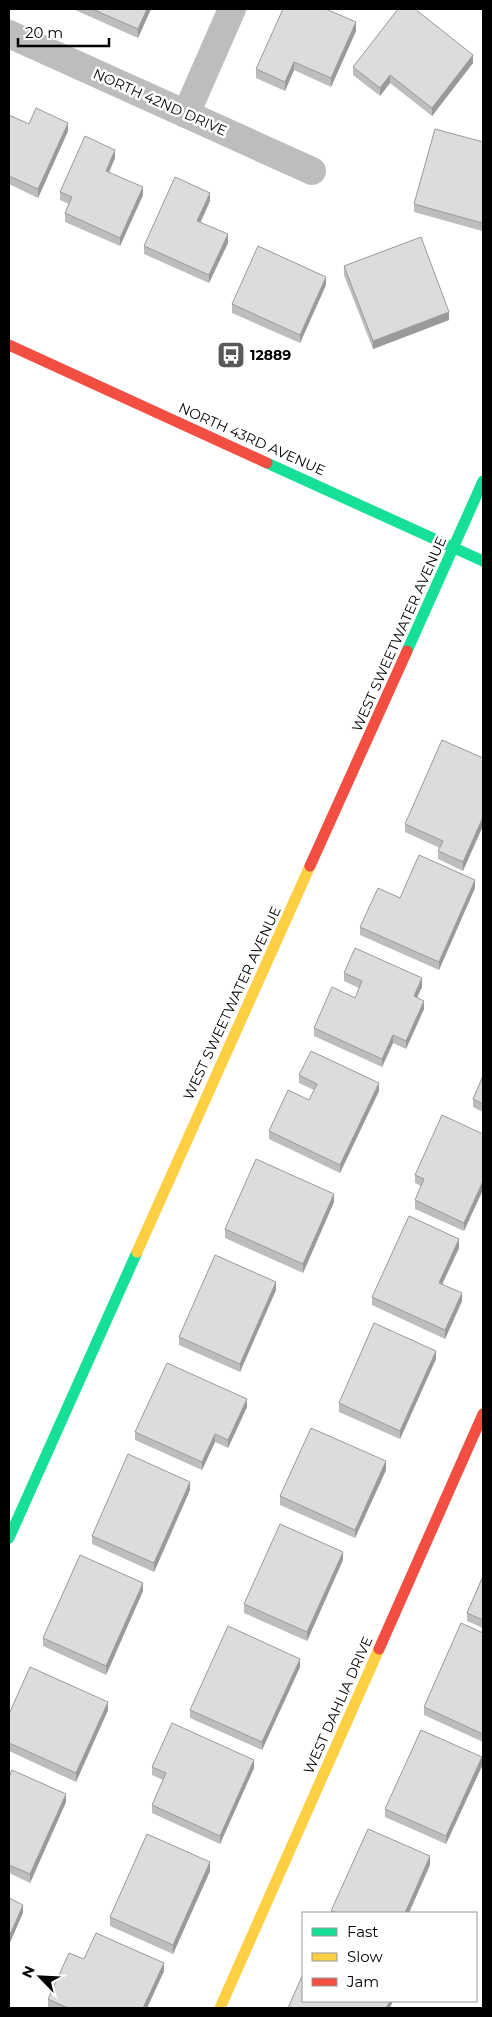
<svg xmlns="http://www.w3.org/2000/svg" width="492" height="2017" font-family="Montserrat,sans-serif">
<rect width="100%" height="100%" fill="#fff"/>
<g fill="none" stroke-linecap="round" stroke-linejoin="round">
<g stroke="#bdbdbd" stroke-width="28">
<path d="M9,34L312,171"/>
<path d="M186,114L232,9"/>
</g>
<g stroke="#16e098" stroke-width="11">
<path d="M267,463L483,561"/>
<path d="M407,651L483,481"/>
<path d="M9,1538L137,1252"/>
</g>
<g stroke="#ffcf43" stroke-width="11">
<path d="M137,1252L310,866"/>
<path d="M220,2008L379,1649"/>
</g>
<g stroke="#f24e42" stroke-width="11">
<path d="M9,345L267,463"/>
<path d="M310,866L407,651"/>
<path d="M379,1649L483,1414"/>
</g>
</g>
<g fill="#bdbdbd">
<path d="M73,9H151L138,38Z"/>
<path d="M356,31L331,87L294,70L285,91L256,78V69Z"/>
<path d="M473,63L432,116L390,83L380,96L353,75V67Z"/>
<path d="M9,115L29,124L68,131L38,198L9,184Z"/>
<path d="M483,142V226L482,231L414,212V204Z"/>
<path d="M115,158L109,172L143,195L120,246L65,222V213L69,204L60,200V192Z"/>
<path d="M210,201L201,222L228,243L209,283L144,254V246Z"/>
<path d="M344,266L449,320L373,349L344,275Z"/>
<path d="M326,285L300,343L232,313V304Z"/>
<path d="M227,352L245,358L242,363L227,356Z"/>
<path d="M483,758L463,871L438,859V851L440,848L405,832V824Z"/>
<path d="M475,888L439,970L360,935V927L400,898Z"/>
<path d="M344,973L422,987L417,997L424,1009L406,1049L393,1043L382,1067L314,1036V1028L355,998L359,988L344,981Z"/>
<path d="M299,1075L379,1091L340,1173L269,1139V1131L309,1100L314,1090L299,1083Z"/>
<path d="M483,1076V1112L473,1107V1099Z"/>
<path d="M483,1134L464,1231L415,1209V1200L421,1186L415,1183V1175Z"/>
<path d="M334,1202L303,1273L225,1238V1229Z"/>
<path d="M459,1248L442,1284L462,1301L445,1339L372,1305V1297Z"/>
<path d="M276,1290L240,1372L179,1345V1337Z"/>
<path d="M436,1359L400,1439L339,1412V1403Z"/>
<path d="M247,1407L228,1448L215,1442L202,1470L135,1440V1432Z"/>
<path d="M386,1470L355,1538L280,1505V1496Z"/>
<path d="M190,1490L154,1572L92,1544V1536Z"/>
<path d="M343,1560L307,1641L244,1613V1604Z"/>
<path d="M483,1576V1628L467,1621V1613Z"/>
<path d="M143,1591L106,1675L43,1646V1638Z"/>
<path d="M483,1633V1742L424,1715V1707Z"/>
<path d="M300,1667L262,1750L190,1718V1710Z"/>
<path d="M108,1710L76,1782L9,1751V1714Z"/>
<path d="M482,1766L446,1844L385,1817V1809Z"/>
<path d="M152,1767L254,1768L220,1844L152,1813V1805L163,1780L152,1775Z"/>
<path d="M9,1777L66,1802L30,1883L9,1873Z"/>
<path d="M210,1871L173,1954L110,1926V1917Z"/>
<path d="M84,1959L164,1971L147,2008H48V1999Z"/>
</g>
<g fill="#9a9a9a">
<path d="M147,9H151L138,38V29Z"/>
<path d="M356,22V31L331,87V78Z"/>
<path d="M473,55V63L432,116V108Z"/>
<path d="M294,62V70L285,91V82Z"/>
<path d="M390,75V83L380,96V88Z"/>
<path d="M68,123V131L38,198V189Z"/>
<path d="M115,150V158L106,179V171Z"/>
<path d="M143,187V195L120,246V238Z"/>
<path d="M210,193V201L197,229V221Z"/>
<path d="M483,218V226L482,231V223Z"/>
<path d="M228,234V243L209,283V275Z"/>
<path d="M326,277V285L300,343V335Z"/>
<path d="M449,312V320L373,349V341Z"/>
<path d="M245,354V358L242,363V359Z"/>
<path d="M483,817V826L463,871V862Z"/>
<path d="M475,880V888L439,970V962Z"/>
<path d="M422,978V987L414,1004V996Z"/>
<path d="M424,1001V1009L406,1049V1041Z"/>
<path d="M393,1035V1043L382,1067V1059Z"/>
<path d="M379,1083V1091L340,1173V1165Z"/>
<path d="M483,1181V1190L464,1231V1223Z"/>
<path d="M334,1194V1202L303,1273V1264Z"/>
<path d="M459,1239V1248L439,1291V1283Z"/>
<path d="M276,1282V1290L240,1372V1364Z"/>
<path d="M462,1293V1301L445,1339V1330Z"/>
<path d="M436,1351V1359L400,1439V1431Z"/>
<path d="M247,1399V1407L228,1448V1440Z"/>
<path d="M215,1434V1442L202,1470V1462Z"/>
<path d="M386,1461V1470L355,1538V1530Z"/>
<path d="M190,1482V1490L154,1572V1563Z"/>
<path d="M343,1552V1560L307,1641V1632Z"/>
<path d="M143,1583V1591L106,1675V1666Z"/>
<path d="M300,1659V1667L262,1750V1742Z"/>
<path d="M108,1702V1710L76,1782V1773Z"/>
<path d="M482,1757V1766L446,1844V1836Z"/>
<path d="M254,1760V1768L220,1844V1836Z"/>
<path d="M66,1794V1802L30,1883V1874Z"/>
<path d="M430,1856V1865L409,1913H405Z"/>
<path d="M210,1862V1871L173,1954V1945Z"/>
<path d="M23,1905V1913L9,1945V1937Z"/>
<path d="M164,1963V1971L147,2008H143Z"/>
<path d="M390,2001H393L390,2008H386Z"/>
</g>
<g fill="#dcdcdc" stroke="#9a9a9a">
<path d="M92,9H147L138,29Z"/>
<path d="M283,9H326L356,22L331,78L294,62L285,82L256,69Z"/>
<path d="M398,9H415L473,55L432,108L390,75L380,88L353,67Z"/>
<path d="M36,108L68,123L38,189L9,176V115L29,124Z"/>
<path d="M435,129L483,142V218L482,223L414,204Z"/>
<path d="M85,136L115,150L106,171L143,187L120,238L65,213L72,197L60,192Z"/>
<path d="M175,177L210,193L197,221L228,234L209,275L144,246Z"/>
<path d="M421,237L449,312L373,341L344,266Z"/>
<path d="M258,246L326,277L300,335L232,304Z"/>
<path d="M229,347L245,354L242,359L227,352Z"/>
<path d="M442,740L483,758V817L463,862L438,851L443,841L405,824Z"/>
<path d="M419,855L475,880L439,962L360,927L378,888L400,898Z"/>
<path d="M355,948L422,978L414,996L424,1001L406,1041L393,1035L382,1059L314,1028L332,987L355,998L362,981L344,973Z"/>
<path d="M311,1051L379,1083L340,1165L269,1131L288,1090L309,1100L317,1084L299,1075Z"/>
<path d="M483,1076V1104L473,1099Z"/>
<path d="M442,1115L483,1134V1181L464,1223L415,1200L424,1179L415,1175Z"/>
<path d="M256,1159L334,1194L303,1264L225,1229Z"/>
<path d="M409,1216L459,1239L439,1283L462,1293L445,1330L372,1297Z"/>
<path d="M215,1255L276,1282L240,1364L179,1337Z"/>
<path d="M374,1323L436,1351L400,1431L339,1403Z"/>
<path d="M167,1363L247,1399L228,1440L215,1434L202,1462L135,1432Z"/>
<path d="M311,1428L386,1461L355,1530L280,1496Z"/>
<path d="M128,1454L190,1482L154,1563L92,1536Z"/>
<path d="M280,1524L343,1552L307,1632L244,1604Z"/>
<path d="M80,1555L143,1583L106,1666L43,1638Z"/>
<path d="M483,1576V1620L467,1613Z"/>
<path d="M461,1623L483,1633V1734L424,1707Z"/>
<path d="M228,1626L300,1659L262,1742L190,1710Z"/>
<path d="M30,1667L108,1702L76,1773L9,1743V1714Z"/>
<path d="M172,1723L254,1760L220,1836L152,1805L166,1773L152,1767Z"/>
<path d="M421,1730L482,1757L446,1836L385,1809Z"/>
<path d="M12,1770L66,1794L30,1874L9,1865V1777Z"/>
<path d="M368,1829L430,1856L405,1913H338L331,1911Z"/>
<path d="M147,1834L210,1862L173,1945L110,1917Z"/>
<path d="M9,1898L23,1905L9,1937Z"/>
<path d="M96,1933L164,1963L143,2008H68L48,1999L69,1953L84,1959Z"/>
<path d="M303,1974V2001H390L386,2008H288Z"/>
</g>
<defs>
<symbol id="bus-square" viewBox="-11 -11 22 22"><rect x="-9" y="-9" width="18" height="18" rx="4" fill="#595959" stroke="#fff"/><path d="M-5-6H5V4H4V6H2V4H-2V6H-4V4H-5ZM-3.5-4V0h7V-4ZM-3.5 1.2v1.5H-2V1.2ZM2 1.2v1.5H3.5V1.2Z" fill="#fff"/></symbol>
</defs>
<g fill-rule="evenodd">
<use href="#bus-square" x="215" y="339" width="32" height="32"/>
</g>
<g text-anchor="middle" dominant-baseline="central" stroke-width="5" stroke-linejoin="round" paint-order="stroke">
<g font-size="14" fill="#000" stroke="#fff">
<text transform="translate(160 102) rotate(24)">NORTH 42ND DRIVE</text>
<text transform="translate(252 439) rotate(24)">NORTH 43RD AVENUE</text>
<text transform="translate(399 634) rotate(-66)">WEST SWEETWATER AVENUE</text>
<text transform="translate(232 1003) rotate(-65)">WEST SWEETWATER AVENUE</text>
<text transform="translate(338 1705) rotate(-66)">WEST DAHLIA DRIVE</text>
</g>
<g font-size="14" font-weight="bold" fill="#000" stroke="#fff" text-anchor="start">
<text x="250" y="355">12889</text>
</g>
</g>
<rect width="492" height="2017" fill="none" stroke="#000000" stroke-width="20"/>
<rect x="302" y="1912" width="175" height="90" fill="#ffffff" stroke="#999999"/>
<rect x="312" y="1928" width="25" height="8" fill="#16e098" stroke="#999999"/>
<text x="347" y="1937" font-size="15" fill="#000000">Fast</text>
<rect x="312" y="1953" width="25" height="8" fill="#ffcf43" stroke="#999999"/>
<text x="347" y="1962" font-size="15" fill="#000000">Slow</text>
<rect x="312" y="1978" width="25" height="8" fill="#f24e42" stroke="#999999"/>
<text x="347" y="1987" font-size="15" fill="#000000">Jam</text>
<g transform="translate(40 1977) rotate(294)" stroke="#ffffff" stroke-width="4" paint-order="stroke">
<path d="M0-4L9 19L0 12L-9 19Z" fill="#000000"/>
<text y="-8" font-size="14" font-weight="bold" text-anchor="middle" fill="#000000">N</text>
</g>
<path d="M18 38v8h91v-8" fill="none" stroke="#000000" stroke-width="2.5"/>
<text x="25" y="38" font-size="15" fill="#000000" stroke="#ffffff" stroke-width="4" paint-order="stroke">20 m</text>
</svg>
